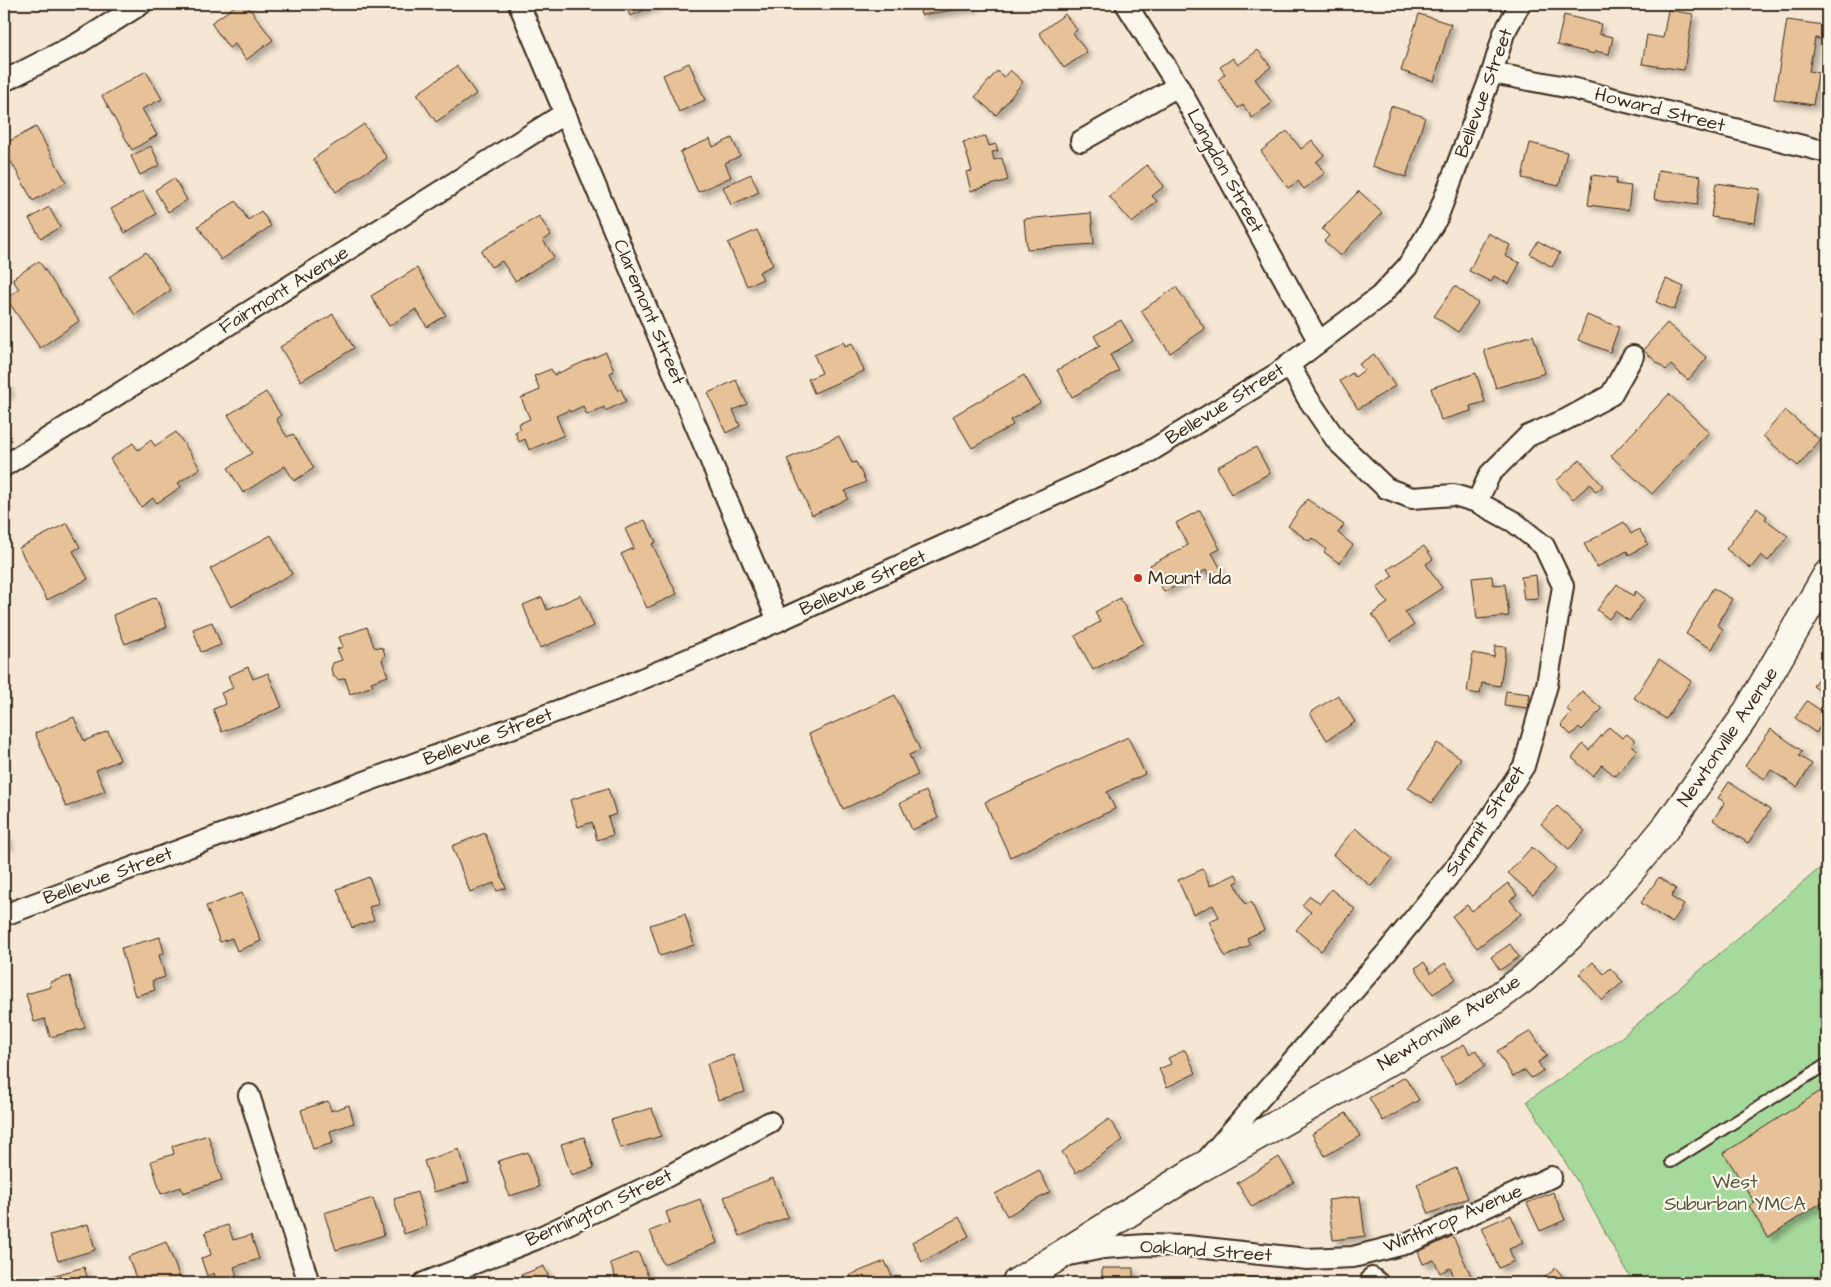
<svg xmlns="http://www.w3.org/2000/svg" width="1831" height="1287" font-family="'Architects Daughter',sans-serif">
<defs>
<filter id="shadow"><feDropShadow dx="4.5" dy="4.5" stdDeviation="2.5" flood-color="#0004"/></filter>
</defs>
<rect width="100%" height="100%" fill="#f5e7d3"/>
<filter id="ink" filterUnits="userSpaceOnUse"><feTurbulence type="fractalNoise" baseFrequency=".02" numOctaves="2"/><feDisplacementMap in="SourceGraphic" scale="10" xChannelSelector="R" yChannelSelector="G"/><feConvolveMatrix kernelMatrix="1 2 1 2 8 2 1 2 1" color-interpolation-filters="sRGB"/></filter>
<g filter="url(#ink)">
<path fill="#a6da9c" stroke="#70825d" d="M1827,862V1283H1633L1577,1181L1527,1101L1623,1036Z"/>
<g fill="#e7c198" stroke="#3b2a1e" filter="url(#shadow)">
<path d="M238,4H246L273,40L246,60L235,44L229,48L211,23Z"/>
<path d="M625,4H659L630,16Z"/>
<path d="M919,4H974L975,7L921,15Z"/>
<path d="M1668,10L1693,14L1684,70L1642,64L1647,35L1663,38Z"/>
<path d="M1065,14L1077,30L1073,33L1087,52L1064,68L1039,33Z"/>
<path d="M1419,14L1451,24L1434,81L1401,71Z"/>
<path d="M1564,15L1601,24L1599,34L1613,37L1609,54L1595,51V54L1557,45Z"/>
<path d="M1787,20L1824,25L1822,39L1815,38L1809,71L1818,73L1813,105L1774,99Z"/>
<path d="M1258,50L1271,67L1255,79L1272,103L1252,118L1243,105L1238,108L1218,80L1225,74L1220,67L1233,58L1238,65Z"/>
<path d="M689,63L705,100L679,112L663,75Z"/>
<path d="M457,66L476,94L436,122L417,94Z"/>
<path d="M1010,70L1023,82L996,115L975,97L997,71L1004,77Z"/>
<path d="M146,71L162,99L142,109L157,135L132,150L102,96Z"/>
<path d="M1391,106L1425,117L1406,177L1372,166Z"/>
<path d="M364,124L387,158L336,192L313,159Z"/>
<path d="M36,127L66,182L33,201L4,149V144Z"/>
<path d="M1287,131L1301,149L1312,140L1324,155L1316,162L1325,173L1304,189L1298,181L1288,188L1261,151Z"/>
<path d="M986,136L989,146L996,144L998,151L992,152L994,160L1002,158L1008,180L971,191L966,172L972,171L963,142Z"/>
<path d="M732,138L740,156L725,163L731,177L698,192L680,152L710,139L713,147Z"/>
<path d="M1530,143L1567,152L1559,186L1522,178Z"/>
<path d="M151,146L160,165L140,175L131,156Z"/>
<path d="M1147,165L1164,186L1152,196L1157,201L1132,223L1109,196Z"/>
<path d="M1658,170L1701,176L1697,205L1654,199Z"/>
<path d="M751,174L759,192L731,205L723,187Z"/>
<path d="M1592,175L1617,178L1616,184L1631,186L1628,210L1588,205Z"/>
<path d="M174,178L187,200L168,212L155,190Z"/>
<path d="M1716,183L1760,189L1755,223L1711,217Z"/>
<path d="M143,191L156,214L125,233L111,209Z"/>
<path d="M1359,191L1382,213L1340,256L1324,241L1329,236L1322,229Z"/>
<path d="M236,201L248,220L261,211L271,226L221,260L198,226Z"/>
<path d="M49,207L60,227L41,238L29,219Z"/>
<path d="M1091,213L1094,244L1027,249L1024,219Z"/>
<path d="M539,216L551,235L543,240L554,257L515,281L502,261L491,267L481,251Z"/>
<path d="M757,230L773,265L759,272L763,279L747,286L728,243Z"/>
<path d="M1488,233L1510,245L1505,256L1520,263L1509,284L1494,276L1491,282L1469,271Z"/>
<path d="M1538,241L1560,253L1552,267L1530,254Z"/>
<path d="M146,252L171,290L135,315L109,277Z"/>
<path d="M39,261L79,321L40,348L6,298L19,289L12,279Z"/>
<path d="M417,268L446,315L427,327L416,309L389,326L371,296Z"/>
<path d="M1666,279L1684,287L1674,310L1656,302Z"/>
<path d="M1455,286L1478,303L1458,332L1434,316Z"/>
<path d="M1176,287L1205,329L1170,353L1141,311Z"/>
<path d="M333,314L354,348L301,381L280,347Z"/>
<path d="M1587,315L1619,327L1610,352L1578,340Z"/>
<path d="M1121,320L1133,341L1110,355L1119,371L1072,397L1057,370L1100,346L1094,336Z"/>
<path d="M1667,323L1707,358L1688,380L1671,365L1666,370L1643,350Z"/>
<path d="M1533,335L1545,373L1496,388L1484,350Z"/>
<path d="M844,342L845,346L852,343L864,371L814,393L808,379L822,373L814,355Z"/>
<path d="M606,352L614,371L610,373L618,391L621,389L626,401L605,411L604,407L587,415L583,406L570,412L569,410L556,416L564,435L529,450L525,439L519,442L515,432L521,429L518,424L530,419L521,398L540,390L534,376L551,369L554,375Z"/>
<path d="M1374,354L1395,386L1358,409L1340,381L1352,373L1355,377L1364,370L1359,364Z"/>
<path d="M1476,373L1485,402L1470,406L1471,411L1441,420L1431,388Z"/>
<path d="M1024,375L1040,403L1010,420L1013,425L972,448L953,416Z"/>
<path d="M736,380L747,404L733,410L740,426L726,433L708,393Z"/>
<path d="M4,381L10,391L4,396Z"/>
<path d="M266,392L281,415L276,419L287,437L293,434L314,468L294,481L285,466L243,493L228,468L252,453L228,415Z"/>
<path d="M1669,394L1709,432L1652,494L1611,456Z"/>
<path d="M1785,410L1820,440L1798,466L1763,436Z"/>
<path d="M176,432L200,468L178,483L181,487L157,503L153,498L141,507L110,459L133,443L138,450L151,440L155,446Z"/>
<path d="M839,436L852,463L856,462L866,482L845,491L848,499L812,515L787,459Z"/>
<path d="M1256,447L1270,473L1231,494L1217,467Z"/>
<path d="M1580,460L1603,486L1596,492L1590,484L1573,499L1556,481Z"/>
<path d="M1307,499L1344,525L1338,533L1353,545L1339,563L1324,552L1326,549L1312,538L1309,541L1288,526Z"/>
<path d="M1757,508L1767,516L1765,519L1788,536L1768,561L1761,555L1751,568L1726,549Z"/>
<path d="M1200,510L1220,549L1212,553L1223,573L1211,579L1206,570L1164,592L1150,565L1188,545L1176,523Z"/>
<path d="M645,520L656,542L652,544L677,594L647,608L621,554L634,548L625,529Z"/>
<path d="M1624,522L1631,534L1639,529L1648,544L1629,555L1627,551L1597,567L1584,544Z"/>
<path d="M67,523L80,547L73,551L88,579L47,600L19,548Z"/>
<path d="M271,535L292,574L231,607L210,569Z"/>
<path d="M1424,546L1433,559L1426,564L1442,588L1405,612L1414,625L1390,641L1372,614L1388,603L1377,587L1393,576L1388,569Z"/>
<path d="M1536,575L1538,599L1524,600L1521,577Z"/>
<path d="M1492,576L1493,585L1505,584L1509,616L1477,619L1472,578Z"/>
<path d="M1617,584L1633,596L1636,591L1645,599L1629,621L1615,611L1609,619L1597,610Z"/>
<path d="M1713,588L1732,599L1717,625L1723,629L1712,649L1686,634Z"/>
<path d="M581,595L594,626L540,648L523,605L542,597L547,610Z"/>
<path d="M156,597L167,627L125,644L113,615Z"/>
<path d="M1120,598L1144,643L1093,670L1075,636L1100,622L1095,612Z"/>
<path d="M212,622L221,645L201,652L193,629Z"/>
<path d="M367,627L374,647L383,648L385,655L382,660L388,676L371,682L373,686L350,694L345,678L339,680L333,676L331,669L333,663L342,660L337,649L343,647L339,637Z"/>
<path d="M1495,646L1506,647L1500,686L1482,683L1480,694L1467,692L1473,653L1494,657Z"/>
<path d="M1659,659L1691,681L1666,719L1634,698Z"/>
<path d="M1826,666L1827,667V696L1813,686Z"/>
<path d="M248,667L253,679L268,673L282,707L222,732L213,709L226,704L221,693L233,688L228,676Z"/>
<path d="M1506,691L1530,694L1528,708L1504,705Z"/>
<path d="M1582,691L1602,709L1582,730L1579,727L1571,735L1561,725L1571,713L1566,708Z"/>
<path d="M895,695L920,750L909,755L918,775L843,809L809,734Z"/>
<path d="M1338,695L1355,722L1327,740L1310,713Z"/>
<path d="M1807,701L1827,715L1816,733L1795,718Z"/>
<path d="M74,717L84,741L108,731L120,760L96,770L105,791L66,807L35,733Z"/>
<path d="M1609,727L1622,738L1627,734L1635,741L1632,745L1637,750L1615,776L1602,765L1593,776L1572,758L1583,744L1589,750Z"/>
<path d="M1771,729L1802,751L1799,756L1812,764L1797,787L1771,770L1765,779L1745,766Z"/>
<path d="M1128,737L1145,774L1107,792L1115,809L1010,857L985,802Z"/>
<path d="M1437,743L1461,758L1432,803L1408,788Z"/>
<path d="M1729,782L1770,810L1748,843L1713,820L1725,802L1718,798Z"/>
<path d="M608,788L616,814L608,817L613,835L597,840L592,822L578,827L570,800Z"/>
<path d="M926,791L938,818L912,830L900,803Z"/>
<path d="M1557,806L1585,831L1569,849L1541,824Z"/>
<path d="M1355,828L1393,859L1371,886L1333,855Z"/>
<path d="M4,830L9,844L4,846Z"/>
<path d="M485,833L506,888L497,891L494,883L470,892L452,846Z"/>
<path d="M1532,847L1556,869L1533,895L1508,873Z"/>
<path d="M1203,869L1210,886L1236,874L1239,881L1235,883L1245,904L1251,902L1264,930L1247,938L1250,945L1225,957L1209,921L1219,917L1213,905L1193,914L1178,880Z"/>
<path d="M369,877L379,904L369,907L374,920L352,928L337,889Z"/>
<path d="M1659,877L1676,889L1671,897L1684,905L1672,923L1641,903Z"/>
<path d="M1508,883L1517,895L1510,900L1521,914L1477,948L1452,916L1467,905L1472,911Z"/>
<path d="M1331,889L1355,909L1321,951L1296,930L1311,912L1302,905L1310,896L1320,903Z"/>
<path d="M242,893L261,941L237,951L232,938L220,942L206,906Z"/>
<path d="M685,914L694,945L660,956L650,925Z"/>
<path d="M160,937L164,953L159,955L165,977L152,981L155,990L135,996L121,948Z"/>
<path d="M1510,944L1519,957L1500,970L1491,957Z"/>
<path d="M1424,962L1431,973L1445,963L1456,979L1433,994L1415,968Z"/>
<path d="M1593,962L1604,974L1610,968L1623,982L1602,1000L1579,974Z"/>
<path d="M70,976L85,1028L50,1037L45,1019L34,1022L26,994L51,987L50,982Z"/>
<path d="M1531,1031L1547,1056L1538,1062L1543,1071L1531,1078L1525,1070L1513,1077L1497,1051Z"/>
<path d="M1464,1044L1470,1054L1476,1050L1485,1066L1456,1084L1441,1058Z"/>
<path d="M1185,1050L1196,1073L1167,1087L1159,1069L1171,1064L1168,1058Z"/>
<path d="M733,1055L745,1092L718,1100L707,1064Z"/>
<path d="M1405,1077L1419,1100L1383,1121L1369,1098Z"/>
<path d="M1827,1087V1199L1768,1237L1749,1206L1755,1203L1724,1153Z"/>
<path d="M328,1101L331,1111L349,1105L354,1123L330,1131L333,1143L313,1149L301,1110Z"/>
<path d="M652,1108L661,1136L620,1148L611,1120Z"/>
<path d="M1346,1113L1360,1136L1325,1156L1312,1134Z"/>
<path d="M1109,1119L1123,1140L1076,1173L1062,1152Z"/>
<path d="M208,1135L222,1180L183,1193L181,1187L161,1194L151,1161L174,1154L172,1146Z"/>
<path d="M584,1137L594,1168L571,1175L561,1144Z"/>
<path d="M459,1149L469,1182L434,1192L424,1161Z"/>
<path d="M528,1152L539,1187L509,1196L498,1161Z"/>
<path d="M1279,1157L1294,1182L1252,1207L1237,1183Z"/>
<path d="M1456,1168L1468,1198L1429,1214L1417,1184Z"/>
<path d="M1039,1170L1050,1192L1007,1216L995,1194Z"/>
<path d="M773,1178L788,1217L740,1236L724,1197Z"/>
<path d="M417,1192L427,1226L404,1234L394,1199Z"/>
<path d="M1553,1192L1565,1220L1540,1231L1527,1203Z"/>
<path d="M1360,1196L1365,1236L1333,1240L1328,1200Z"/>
<path d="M373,1198L384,1235L336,1250L324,1213Z"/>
<path d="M700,1199L717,1243L663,1264L650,1231L670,1223L666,1212Z"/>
<path d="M1511,1215L1523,1243L1509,1249L1514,1261L1499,1268L1481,1228Z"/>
<path d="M959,1217L969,1236L922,1262L912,1242Z"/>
<path d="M88,1224L95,1250L58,1261L50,1235Z"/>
<path d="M228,1225L233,1240L251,1235L259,1259L234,1267L237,1276L217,1283L214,1273L207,1276L201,1258L211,1255L205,1232Z"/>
<path d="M1453,1236L1471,1276L1457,1283L1450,1268L1440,1273L1434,1260L1423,1264L1418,1252Z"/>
<path d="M166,1242L182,1283H138L128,1257Z"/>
<path d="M638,1252L651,1283H618L610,1263Z"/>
<path d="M885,1261L895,1283H854L850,1275Z"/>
<path d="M544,1266L551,1283H524L521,1275Z"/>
<path d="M84,1267L89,1283H42L41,1279Z"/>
<rect x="1102" y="1268" width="31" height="15"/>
<path d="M1556,1268L1568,1283H1538Z"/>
<path d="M1234,1276L1263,1278L1262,1283H1234Z"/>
</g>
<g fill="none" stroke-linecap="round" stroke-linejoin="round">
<defs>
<path id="lane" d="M1671,1162L1827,1064"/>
<g id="street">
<path d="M519,4L778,621"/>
<path d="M1126,4L1178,86L1319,342"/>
<path d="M1492,73L1571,88L1827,152"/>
<path d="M4,81L79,43L141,4"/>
<path d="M1081,141L1178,86"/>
<path d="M4,466L565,113"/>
<path d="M1477,502L1490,474L1528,436L1565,420L1611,395L1633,356"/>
<path d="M4,915L625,686L778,621L1149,452L1278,373L1380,296L1407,267L1437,218L1492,73L1504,33L1520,4"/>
<path d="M249,1095L309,1283"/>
<path d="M1209,1157L1387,952L1469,851L1524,766L1547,685L1563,586L1544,546L1514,522L1477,502L1454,495L1412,498L1386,488L1337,441L1307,397L1289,364"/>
<path d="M1069,1255L1103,1248L1146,1245L1187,1246L1307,1259L1353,1257L1408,1243L1551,1177"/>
<path d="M1372,1278L1378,1283"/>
<path d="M424,1283L536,1239L653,1184L770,1122"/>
</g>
<path id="secondary" d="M1016,1283L1200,1168L1448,1028L1493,1001L1523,979L1572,934L1626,876L1668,825L1743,719L1827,575"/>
</defs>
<use href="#lane" stroke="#3b2a1e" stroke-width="14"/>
<use href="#street" stroke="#3b2a1e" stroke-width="24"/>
<use href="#secondary" stroke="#3b2a1e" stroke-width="31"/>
<use href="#lane" stroke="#fbf7ec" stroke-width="10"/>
<use href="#street" stroke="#fbf7ec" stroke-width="20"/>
<use href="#secondary" stroke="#fbf7ec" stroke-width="28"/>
</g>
</g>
<circle fill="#c8321e" stroke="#fbf7ec" stroke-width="2" cx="1138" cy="578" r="5"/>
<g text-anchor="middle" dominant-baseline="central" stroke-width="4.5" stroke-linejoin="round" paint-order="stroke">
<g font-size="19" fill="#3b2a1e" stroke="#fbf7ec">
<text transform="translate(1484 93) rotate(-70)">Bellevue Street</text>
<text transform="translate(1660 110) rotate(14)">Howard Street</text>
<text transform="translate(1225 171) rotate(61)">Langdon Street</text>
<text transform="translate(284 290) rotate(-32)">Fairmont Avenue</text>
<text transform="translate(649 312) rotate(67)">Claremont Street</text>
<text transform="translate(1225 404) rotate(-32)">Bellevue Street</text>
<text transform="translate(863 583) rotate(-24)">Bellevue Street</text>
<text transform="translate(488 737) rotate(-20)">Bellevue Street</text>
<text transform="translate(1728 737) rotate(-56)">Newtonville Avenue</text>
<text transform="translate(1485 821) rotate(-56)">Summit Street</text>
<text transform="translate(108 876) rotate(-20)">Bellevue Street</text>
<text transform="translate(1449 1023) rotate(-32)">Newtonville Avenue</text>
<text transform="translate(599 1208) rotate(-25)">Bennington Street</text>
<text transform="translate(1453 1219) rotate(-23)">Winthrop Avenue</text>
<text transform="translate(1206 1251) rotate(4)">Oakland Street</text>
</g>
<g font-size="19" fill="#3b2a1e" stroke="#fbf7ec" text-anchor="start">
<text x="1148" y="578">Mount Ida</text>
</g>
<g font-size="19" fill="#56563e" stroke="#fbf7ec">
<text x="1735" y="1182">West<tspan x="1735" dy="22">Suburban YMCA</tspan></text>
</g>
</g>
<rect width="1831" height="1287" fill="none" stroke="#fbf7ec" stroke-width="20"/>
<rect x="10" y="10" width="1811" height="1267" fill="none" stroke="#3b2a1e" stroke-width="2" filter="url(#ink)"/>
</svg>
